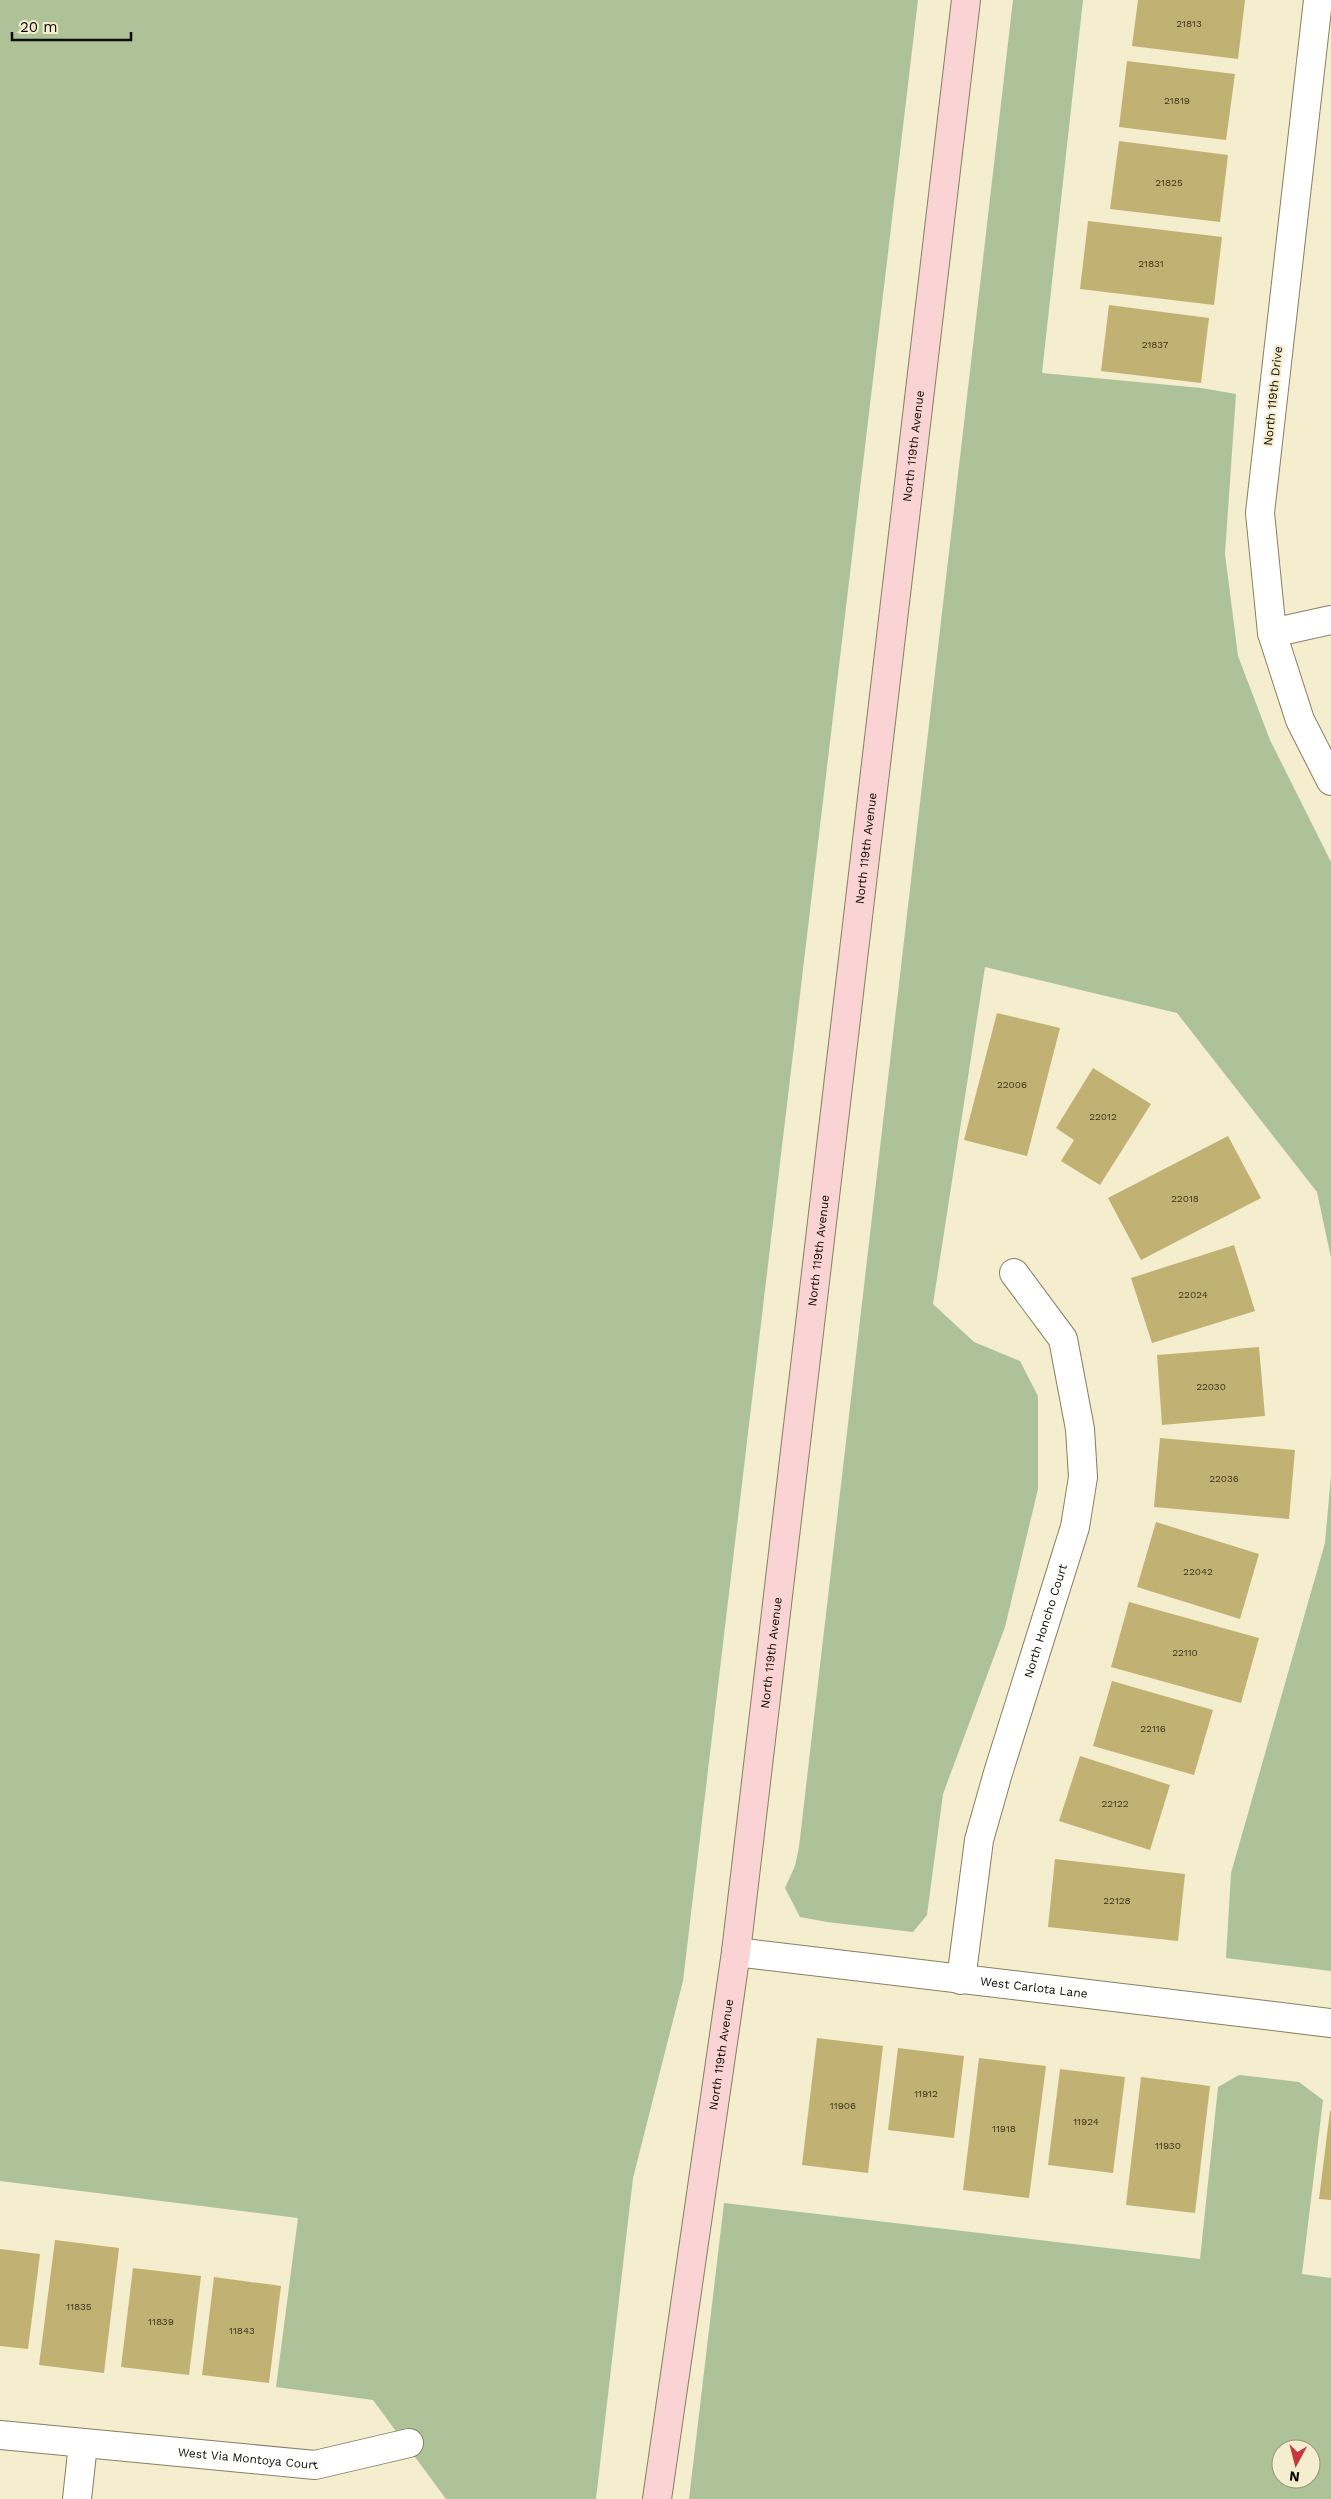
<svg xmlns="http://www.w3.org/2000/svg" width="1331" height="2499" font-family="'Work Sans',sans-serif">
<rect width="100%" height="100%" fill="#f4edce"/>
<g fill="#adc397" fill-rule="evenodd">
<path d="M0,0H918L683,1981L633,2178L596,2499H446L373,2400L276,2387L298,2218L0,2181Z"/>
<path d="M1013,0H1083L1042,373L1201,388L1236,394L1225,554L1238,656L1270,740L1331,862V1258L1317,1192L1177,1013L985,967L933,1304L974,1342L1020,1361L1038,1396V1489L1005,1627L943,1794L927,1915L913,1932L827,1922L800,1917L785,1888L795,1866L799,1847Z"/>
<path d="M1331,1475V1971L1226,1958L1231,1873L1325,1543Z"/>
<path d="M1239,2075L1299,2082L1323,2100L1302,2274L1331,2278V2499H689L724,2203L1200,2259L1218,2087ZM1281,2449H1311V2479H1281Z"/>
</g>
<g fill="#c1b273">
<path d="M1138,0H1245L1238,59L1132,46Z"/>
<path d="M1127,61L1235,74L1226,140L1119,127Z"/>
<path d="M1119,141L1228,155L1220,222L1110,209Z"/>
<path d="M1088,221L1222,237L1214,305L1080,289Z"/>
<path d="M1109,305L1209,318L1201,383L1101,371Z"/>
<path d="M997,1013L1060,1028L1027,1156L964,1140Z"/>
<path d="M1093,1068L1151,1104L1100,1185L1061,1161L1074,1140L1056,1128Z"/>
<path d="M1228,1136L1261,1198L1141,1260L1108,1198Z"/>
<path d="M1234,1245L1255,1311L1152,1343L1131,1278Z"/>
<path d="M1259,1347L1265,1416L1162,1425L1157,1355Z"/>
<path d="M1160,1438L1295,1450L1289,1519L1154,1507Z"/>
<path d="M1156,1522L1259,1554L1240,1619L1137,1587Z"/>
<path d="M1129,1602L1259,1638L1241,1703L1111,1667Z"/>
<path d="M1112,1681L1213,1710L1194,1775L1093,1746Z"/>
<path d="M1080,1756L1170,1785L1150,1850L1059,1821Z"/>
<path d="M1055,1859L1185,1874L1178,1941L1048,1927Z"/>
<path d="M817,2038L883,2046L868,2173L802,2165Z"/>
<path d="M898,2048L964,2056L954,2138L888,2130Z"/>
<path d="M979,2058L1046,2066L1029,2198L963,2190Z"/>
<path d="M1060,2069L1125,2077L1113,2173L1048,2165Z"/>
<path d="M1141,2077L1210,2086L1195,2213L1126,2205Z"/>
<path d="M1330,2111H1331V2200L1319,2199Z"/>
<path d="M55,2240L119,2248L104,2373L39,2365Z"/>
<path d="M0,2249L40,2254L28,2349L0,2346Z"/>
<path d="M133,2268L201,2276L189,2375L121,2367Z"/>
<path d="M214,2277L281,2286L269,2383L202,2375Z"/>
</g>
<g fill="none" stroke-linecap="round" stroke-linejoin="round">
<defs>
<g id="street">
<path d="M1318,0L1260,513L1272,633L1300,720L1331,781"/>
<path d="M1272,633L1331,620"/>
<path id="s1" d="M736,1952L1331,2023"/>
<path id="s2" d="M961,1980L979,1840L998,1773L1075,1527L1083,1477L1080,1429L1063,1339L1014,1273"/>
<path id="s3" d="M0,2435L315,2465L409,2443"/>
<path d="M77,2499L83,2444"/>
</g>
<g id="secondary">
<path id="s4" d="M657,2499L736,1952L966,0"/>
</g>
</defs>
<use href="#street" stroke="#867f63" stroke-width="30"/>
<use href="#secondary" stroke="#867f63" stroke-width="30"/>
<use href="#street" stroke="#fff" stroke-width="28"/>
<use href="#secondary" stroke="#fad4d4" stroke-width="28"/>
</g>
<g text-anchor="middle" dominant-baseline="central" stroke-width="4.5" stroke-linejoin="round" paint-order="stroke">
<g font-size="10" fill="#3b351f">
<text x="1189" y="23">21813</text>
<text x="1177" y="100">21819</text>
<text x="1169" y="182">21825</text>
<text x="1151" y="263">21831</text>
<text x="1155" y="344">21837</text>
<text x="1012" y="1084">22006</text>
<text x="1103" y="1116">22012</text>
<text x="1185" y="1198">22018</text>
<text x="1193" y="1294">22024</text>
<text x="1211" y="1386">22030</text>
<text x="1224" y="1478">22036</text>
<text x="1198" y="1571">22042</text>
<text x="1185" y="1652">22110</text>
<text x="1153" y="1728">22116</text>
<text x="1115" y="1803">22122</text>
<text x="1117" y="1900">22128</text>
<text x="926" y="2093">11912</text>
<text x="843" y="2105">11906</text>
<text x="1086" y="2121">11924</text>
<text x="1004" y="2128">11918</text>
<text x="1168" y="2145">11930</text>
<text x="79" y="2306">11835</text>
<text x="161" y="2321">11839</text>
<text x="242" y="2330">11843</text>
</g>
<g font-size="12" fill="#0e0b03" stroke="#f4edce">
<text transform="translate(1273 396) rotate(-84)">North 119th Drive</text>
<text stroke="none"><textPath href="#s4" startOffset="2069">North 119th Avenue</textPath></text>
<text stroke="none"><textPath href="#s4" startOffset="1664">North 119th Avenue</textPath></text>
<text stroke="none"><textPath href="#s4" startOffset="1259">North 119th Avenue</textPath></text>
<text stroke="none"><textPath href="#s2" startOffset="370">North Honcho Court</textPath></text>
<text stroke="none"><textPath href="#s4" startOffset="854">North 119th Avenue</textPath></text>
<text stroke="none"><textPath href="#s1" startOffset="300">West Carlota Lane</textPath></text>
<text stroke="none"><textPath href="#s4" startOffset="449">North 119th Avenue</textPath></text>
<text stroke="none"><textPath href="#s3" startOffset="249">West Via Montoya Court</textPath></text>
</g>
</g>
<g transform="translate(1296 2464) rotate(187)"><circle r="24" fill="#f4edce" stroke="#98937d"/>
<path d="M0-4L9 19L0 12L-9 19Z" fill="#c73740"/>
<text y="-8" font-size="14" font-weight="bold" text-anchor="middle" fill="#0e0b03">N</text>
</g>
<path d="M12 32v8h119v-8" fill="none" stroke="#0e0b03" stroke-width="2.5"/>
<text x="20" y="32" font-size="15" fill="#0e0b03" stroke="#f4edce" stroke-width="4" paint-order="stroke">20 m</text>
</svg>
